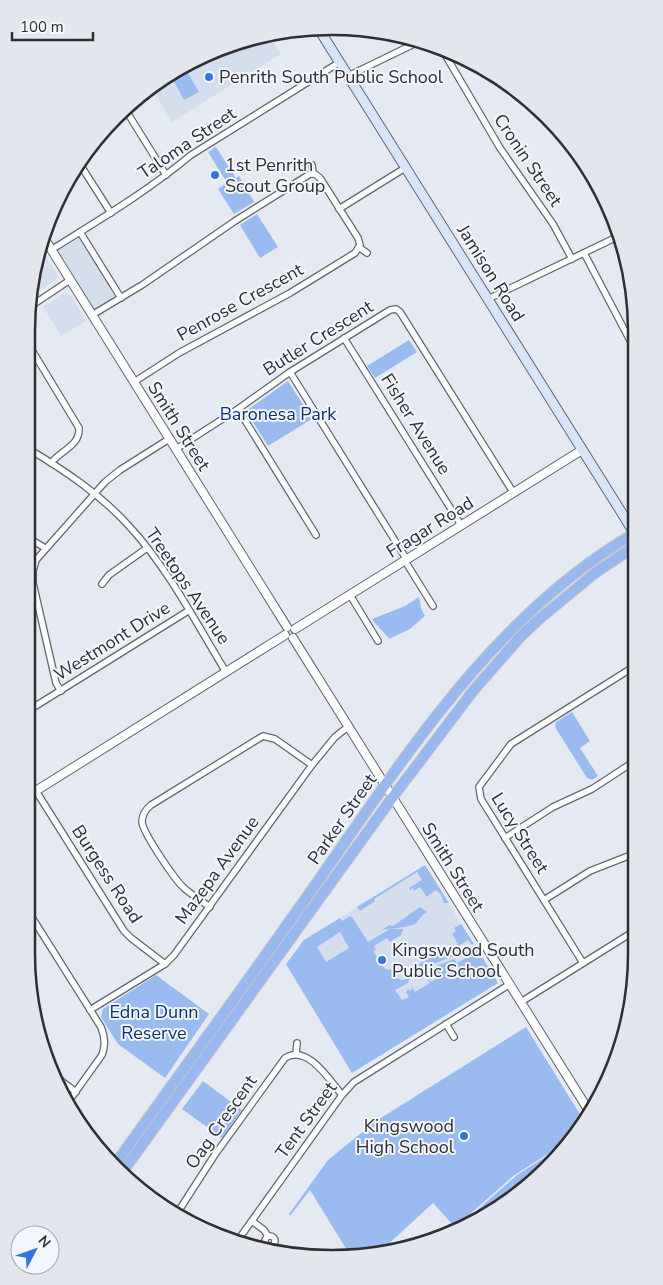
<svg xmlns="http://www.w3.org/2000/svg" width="663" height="1285" font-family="'Nunito Sans',sans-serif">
<rect width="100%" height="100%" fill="#e5eaf2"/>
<g fill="#d5deed">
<path d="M281,36L273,41L281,54L172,122L152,89L233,43Z"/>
<path d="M80,237L117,296L95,310L58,250Z"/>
<path d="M43,252L58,276L57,279L31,295Z"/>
<path d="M64,293L70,294L86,321L61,336L43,307Z"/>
<path d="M425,865L481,956L336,1047L286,965L304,940Z"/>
</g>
<g fill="#9abbef" fill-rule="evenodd">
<path d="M186,70L199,92L184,100L172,78Z"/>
<path d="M216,147L236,178L239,176L254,202L234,214L218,189L227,183L208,152Z"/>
<path d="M257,214L278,247L260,258L240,225Z"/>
<path d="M409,340L417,352L375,378L367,366Z"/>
<path d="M288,381L312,419L268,446L246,411Z"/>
<path d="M419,597L421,608L425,616L410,629L389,639C384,631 377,627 372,619L405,606Z"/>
<path d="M572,712L590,741L580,748L598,776L592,780L587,778L555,727L556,722Z"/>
<path d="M425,865L449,903H444L441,895L436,890L425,898L427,897L420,887L414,891L413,888L410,890L409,888L422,880L417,872L374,899L375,901L360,911L357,907Z"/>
<path d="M420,907L427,912C420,916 419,921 415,924C411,927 386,929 382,930L389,925L393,926Z"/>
<path d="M350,916L352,917L368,942L390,929H403L401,935L390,942L387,938L374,946L376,950L373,951L383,967L387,970L391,969L396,978L402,980L418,974L409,980L408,983L395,990L402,1000L409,997L406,992L408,989L410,991L412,989L411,986L415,992L430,983L426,976L421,979L419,977L426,974L431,982L437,978L433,971L428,975L426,972L419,973L454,959L457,963L476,952L474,948L476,947L498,983L352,1073L286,964L304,940L340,918L342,921ZM340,932L349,948L326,962L317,947Z"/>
<path d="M461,924L474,944L472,945L468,940L450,951L453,956L419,970L412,968L433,956L434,958L447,950V947L449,950L458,944L452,934L456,931L454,928Z"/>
<path d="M156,975L209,1014L165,1078L118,1044L101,1017L103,1009Z"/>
<path d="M526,1027L583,1119L568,1141L513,1176L453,1229L451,1227L453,1225L433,1203L382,1250L384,1252L371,1256L350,1255L310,1190L290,1216L289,1214L328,1160L376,1121Z"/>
<path d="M203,1081L242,1110L222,1138L182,1109Z"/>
<path d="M565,1144L548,1169L473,1223L468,1218L517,1175Z"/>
</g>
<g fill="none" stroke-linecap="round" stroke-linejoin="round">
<defs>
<g id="minor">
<path d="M443,51L500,148L553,224L572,259"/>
<path d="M348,76L414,44"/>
<path d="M125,109L166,175"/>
<path d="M312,165L313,174"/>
<path d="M81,166L111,213"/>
<path d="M339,209L405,168"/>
<path d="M80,232L121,298"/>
<path d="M360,248L367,253"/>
<path d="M51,250C99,220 148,191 191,155L340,62"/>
<path d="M584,253L634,348"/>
<path d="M488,299L619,236"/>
<path d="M28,308L70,280"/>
<path d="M92,315L142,285L235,221L310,174H315L320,178L358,238L360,245L355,253L290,293L179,353L134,382"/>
<path d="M344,338L461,525"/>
<path d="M27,342L79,428C80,446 61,450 51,463"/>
<path d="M290,372L407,560"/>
<path d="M238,409L316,535"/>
<path d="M27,448C64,470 100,494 129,526C168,568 196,623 226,672"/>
<path d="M176,449L238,409L290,372L390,310L396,309L400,312L513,492"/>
<path d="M27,537L45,548"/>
<path d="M405,561L433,606"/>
<path d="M102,584L109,575L147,548"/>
<path d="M350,595L378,641"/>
<path d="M61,691L56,683L33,583V571L36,560L105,482L120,470L169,439"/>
<path d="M26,712L188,611"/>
<path d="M36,791L124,931L131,938L165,964"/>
<path d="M505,838L553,807L592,789L635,761"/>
<path d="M544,900L590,871L636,853"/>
<path d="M210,907C201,901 192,895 184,888C175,880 143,833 142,822C142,815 146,809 151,805L263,736L275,739L312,765"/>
<path d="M26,908L101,1027C105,1037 106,1045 102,1055L69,1101"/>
<path d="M583,963L481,799L479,787L511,744L635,666"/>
<path d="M521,1002L636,930"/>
<path d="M90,1010L165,964L174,955L312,765L335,737L349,726"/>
<path d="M446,1024L454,1037"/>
<path d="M296,1054L297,1043"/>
<path d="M56,1077L76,1092"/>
<path d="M176,1215L214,1156L285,1058C307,1044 329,1079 342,1095"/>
<path d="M252,1221L264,1230L268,1236"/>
<circle cx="270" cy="1241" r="5"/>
<path d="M238,1240L342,1095L354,1082L510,984"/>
</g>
<g id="tertiary">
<path d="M46,241L287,627"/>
<path d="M295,629L582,450"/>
<path d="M293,638L589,1111"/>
<path d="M26,797L285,635"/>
</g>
<path id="secondary" d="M320,31L635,534"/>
<g id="trunk">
<path d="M116,1163C181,1072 247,982 311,891C403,760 493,615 635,533"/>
<path d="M124,1170L392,798L473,691L521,636L537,621L595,573L635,546"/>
</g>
</defs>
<use href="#minor" stroke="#62666d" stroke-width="8"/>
<use href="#tertiary" stroke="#62666d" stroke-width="10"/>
<use href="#secondary" stroke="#62666d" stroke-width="11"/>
<use href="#trunk" stroke="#c8c9ca" stroke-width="12"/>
<use href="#minor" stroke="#fff" stroke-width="5.5"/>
<use href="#tertiary" stroke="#fff" stroke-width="8"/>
<use href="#secondary" stroke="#d8e5f9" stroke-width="9"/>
<use href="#trunk" stroke="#98b8ee" stroke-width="10"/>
</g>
<g fill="#3376e3" stroke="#f3f7fd" stroke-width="2">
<circle cx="209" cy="77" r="5"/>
<circle cx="215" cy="175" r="5"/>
<circle cx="382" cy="960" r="5"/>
<circle cx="464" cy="1136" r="5"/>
</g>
<g text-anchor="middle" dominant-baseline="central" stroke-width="4" stroke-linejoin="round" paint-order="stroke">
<g font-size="18" fill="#2d2f32" stroke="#f3f7fd" text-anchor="start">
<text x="219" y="77">Penrith South Public School</text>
<text x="225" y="165">1st Penrith<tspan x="225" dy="21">Scout Group</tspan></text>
<text x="392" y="950">Kingswood South<tspan x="392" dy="21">Public School</tspan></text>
<text x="454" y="1126" text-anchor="end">Kingswood<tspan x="454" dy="21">High School</tspan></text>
</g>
<g font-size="18" fill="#2d2f32" stroke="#f3f7fd">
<text transform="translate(187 143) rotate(-34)">Taloma Street</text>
<text transform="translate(528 160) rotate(56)">Cronin Street</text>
<text transform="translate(491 273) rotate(58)">Jamison Road</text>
<text transform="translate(240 302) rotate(-29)">Penrose Crescent</text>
<text transform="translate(318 338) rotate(-32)">Butler Crescent</text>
<text transform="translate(416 424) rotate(58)">Fisher Avenue</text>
<text transform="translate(179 426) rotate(58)">Smith Street</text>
<text transform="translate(430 527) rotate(-32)">Fragar Road</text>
<text transform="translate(188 586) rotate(56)">Treetops Avenue</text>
<text transform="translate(112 641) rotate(-32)">Westmont Drive</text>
<text transform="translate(342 819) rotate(-55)">Parker Street</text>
<text transform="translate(520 833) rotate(58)">Lucy Street</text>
<text transform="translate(453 867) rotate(58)">Smith Street</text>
<text transform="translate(217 870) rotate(-54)">Mazepa Avenue</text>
<text transform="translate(107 874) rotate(57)">Burgess Road</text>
<text transform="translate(306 1120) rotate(-54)">Tent Street</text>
<text transform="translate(221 1122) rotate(-55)">Oag Crescent</text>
</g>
<g font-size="18" fill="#0a3170" stroke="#f3f7fd">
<text x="278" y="414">Baronesa Park</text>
<text x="154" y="1012">Edna Dunn<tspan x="154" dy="21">Reserve</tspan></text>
</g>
</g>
<path d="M0 0H663V1285H0ZM331 35H332A296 296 0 0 1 628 331V954A296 296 0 0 1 332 1250H331A296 296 0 0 1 35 954V331A296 296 0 0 1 331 35Z" fill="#e3e7ed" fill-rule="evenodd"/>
<path fill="none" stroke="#2d2f32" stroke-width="2.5" d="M331 35H332A296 296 0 0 1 628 331V954A296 296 0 0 1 332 1250H331A296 296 0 0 1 35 954V331A296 296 0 0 1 331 35Z"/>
<g transform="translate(35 1250) rotate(49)"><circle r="24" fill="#f3f7fd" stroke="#a4a7ac"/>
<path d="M0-4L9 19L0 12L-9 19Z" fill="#3376e3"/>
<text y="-8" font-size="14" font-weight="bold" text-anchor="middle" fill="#2d2f32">N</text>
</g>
<path d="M12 32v8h81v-8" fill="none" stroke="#2d2f32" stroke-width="2.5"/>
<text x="20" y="32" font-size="15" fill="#2d2f32" stroke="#f3f7fd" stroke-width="4" paint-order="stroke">100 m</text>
</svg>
